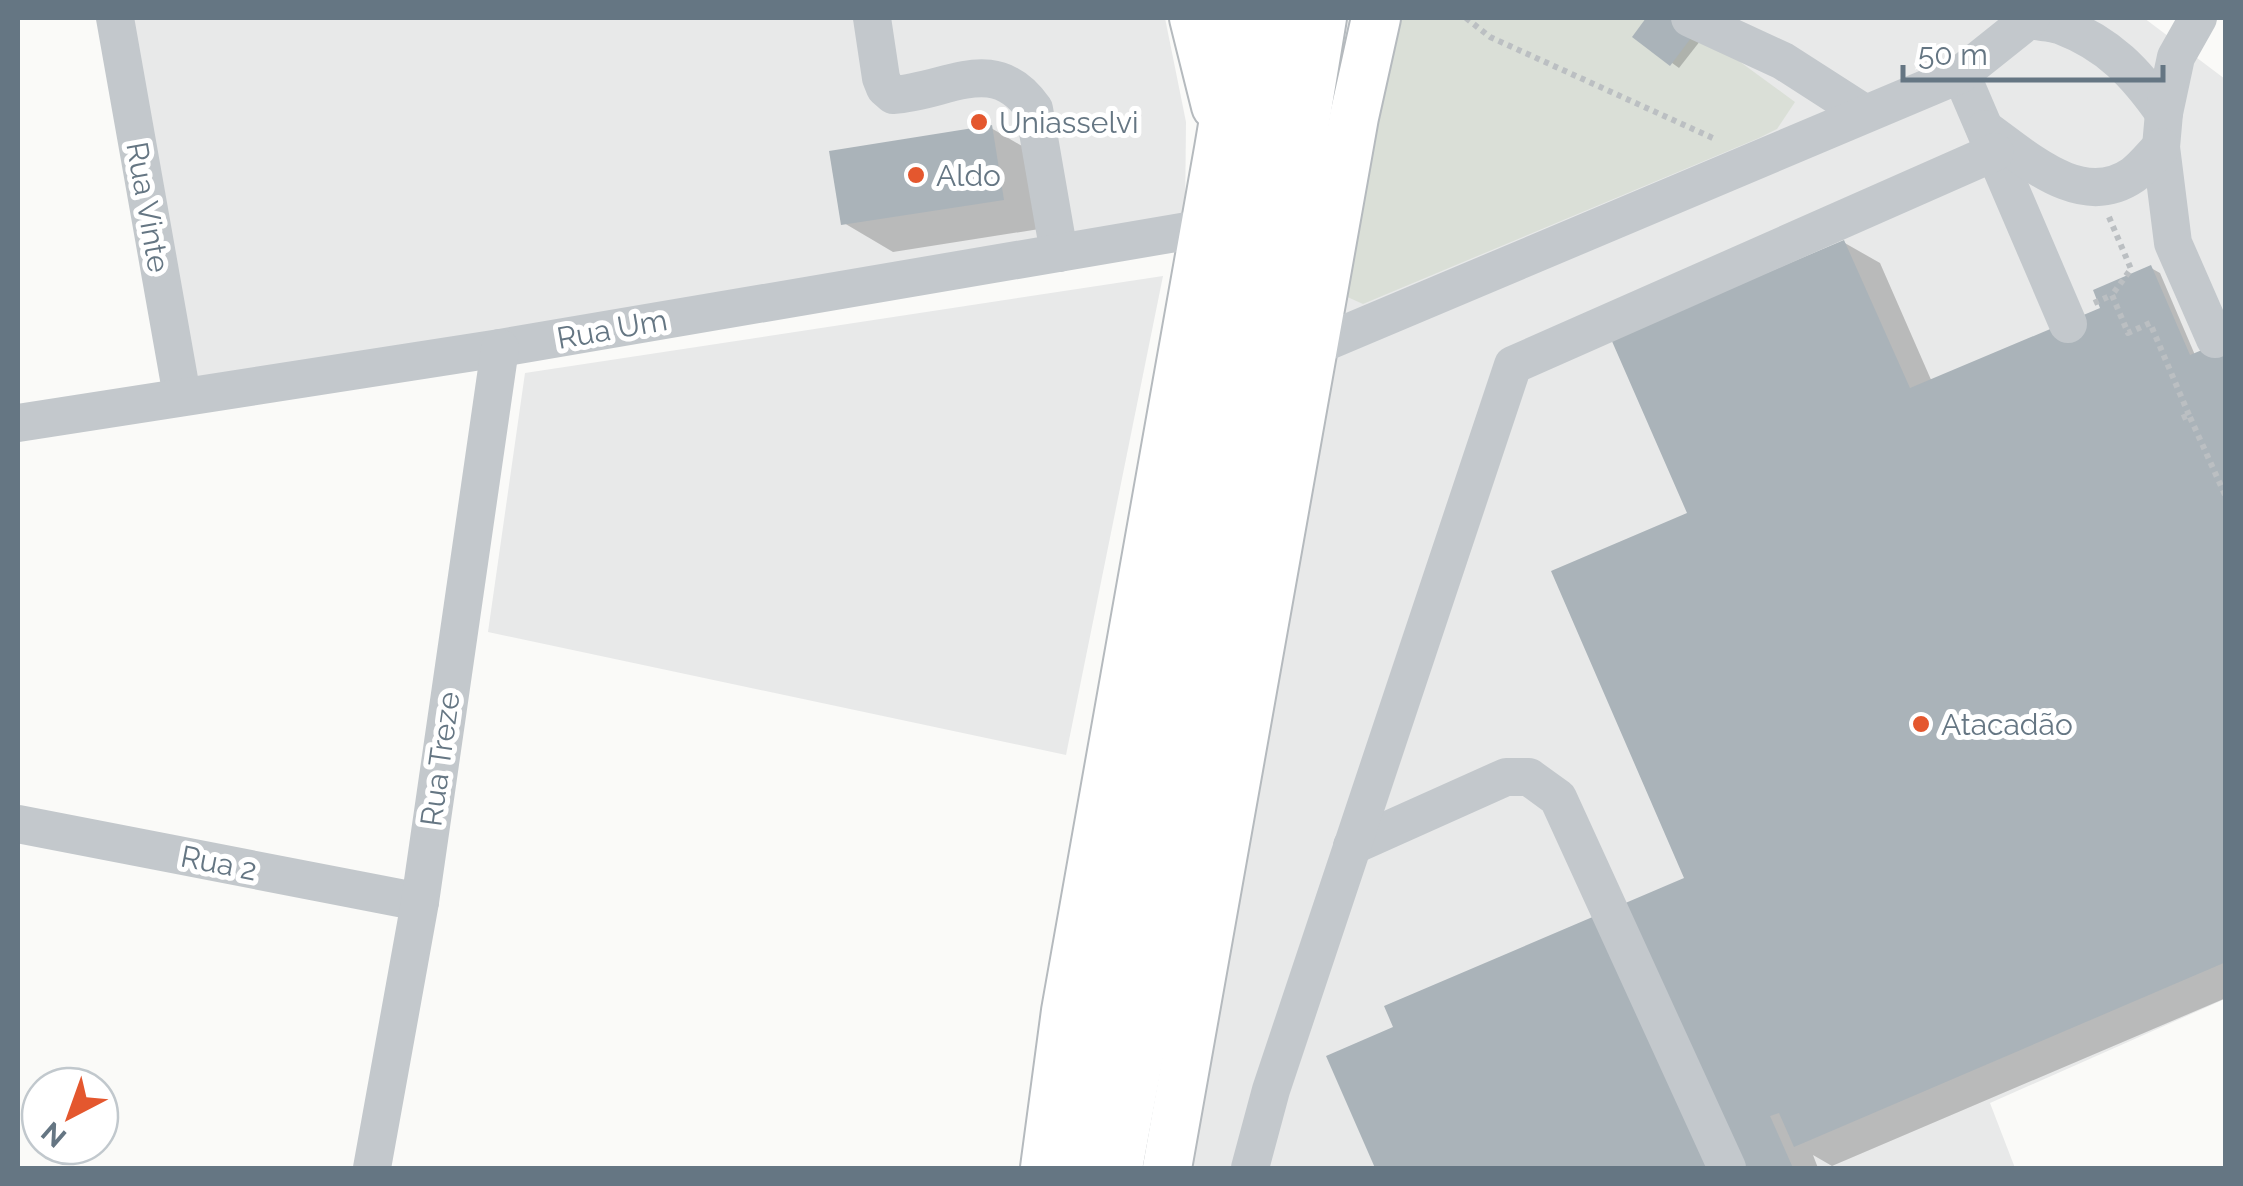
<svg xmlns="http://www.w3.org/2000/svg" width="2243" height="1186" font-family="Raleway,sans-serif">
<rect width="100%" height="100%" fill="#fafaf8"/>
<g fill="#e8e9e9">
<path d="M129,18H1165L1186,122L1185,217L189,384Z"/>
<path d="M1398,18H2144L2225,79V999L1990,1103L2015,1168H1170Z"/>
<path d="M1163,276L1066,755L488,632L525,373Z"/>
</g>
<path fill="#dadfd7" d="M1398,18H1680L1795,102L1777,129L1759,138L1363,304L1343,295Z"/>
<g fill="#0003">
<path d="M1649,18H1718L1679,68L1635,36Z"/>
<path d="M991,128L1041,157L1052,227L893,252L844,223Z"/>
<path d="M1843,242L1880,263L1932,382L2103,309L2151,268L2160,273L2195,355L2226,343V998L1832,1166L1813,1155L1818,1168H1378L1329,1057L1396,1028L1687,879L1690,515Z"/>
</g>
<g fill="#aab3b9">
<path d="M1646,18H1706L1670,66L1632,37Z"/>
<path d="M992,125L1004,200L841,225L829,151Z"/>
<path d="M1844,240L1910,388L2100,308L2093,290L2151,265L2190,355L2226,340V962L1794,1147L1779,1113L1770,1116L1793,1168H1375L1326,1056L1393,1027L1384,1006L1684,878L1551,571L1687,513L1611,339Z"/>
</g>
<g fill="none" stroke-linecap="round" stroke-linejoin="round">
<defs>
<g id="major">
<path d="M1194,18L1216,106"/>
<path d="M1045,1168L1066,1011L1219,149L1234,60L1237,18"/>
<path d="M1079,1168C1157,787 1219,402 1280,18"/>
<path d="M1118,1168L1248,472L1322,18"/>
<path d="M1167,1168L1354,117L1376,18"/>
</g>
</defs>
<use href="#major" stroke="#b5babe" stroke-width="52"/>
<g stroke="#bbbfc2" stroke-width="6" stroke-dasharray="5 5" stroke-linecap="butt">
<path d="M1466,18L1490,37L1715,139"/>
<path d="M2109,217L2131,269L2112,295"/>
<path d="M2094,303L2112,295L2128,333L2150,323L2189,415"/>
<path d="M2182,418L2189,415L2226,497"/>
</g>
<g stroke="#c3c8cc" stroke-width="38">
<path d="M115,18L182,396"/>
<path d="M872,18L881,78L885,88L893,95C949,91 994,52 1034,109L1059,253"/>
<path d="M1690,18L1783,61L1864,113"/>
<path d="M2023,18C2035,23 2050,21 2062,26C2109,44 2136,73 2164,113"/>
<path d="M2198,18L2176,57L2164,113L2161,147L2173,243L2215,339"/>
<path d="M1961,74L2068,324"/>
<path d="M1985,129C2026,158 2081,211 2133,175C2143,168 2152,156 2161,147"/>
<path d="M1314,347L1961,74L2031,18"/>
<path d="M18,423L500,348L1205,228"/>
<path d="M18,824L420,902"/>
<path d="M1352,846L1506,777H1529L1558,798L1727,1168"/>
<path d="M372,1168L420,902L500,348"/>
<path d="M1250,1168L1271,1090L1513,365L1995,152"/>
</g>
<use href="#major" stroke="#fff" stroke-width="48"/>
</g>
<g fill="#e4572e" stroke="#fff" stroke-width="4">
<circle cx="979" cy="122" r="10"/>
<circle cx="916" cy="175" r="10"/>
<circle cx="1921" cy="724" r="10"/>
</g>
<g text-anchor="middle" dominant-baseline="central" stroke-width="10" stroke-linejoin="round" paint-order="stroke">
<g font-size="30" fill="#657683" stroke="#fff" text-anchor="start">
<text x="999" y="122">Uniasselvi</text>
<text x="936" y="175">Aldo</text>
<text x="1941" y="724">Atacadão</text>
</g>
<g font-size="30" fill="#657683" stroke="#fff">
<text transform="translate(148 207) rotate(80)">Rua Vinte</text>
<text transform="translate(612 329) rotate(-10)">Rua Um</text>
<text transform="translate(440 759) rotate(-82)">Rua Treze</text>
<text transform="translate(219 863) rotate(11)">Rua 2</text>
</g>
</g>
<rect width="2243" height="1186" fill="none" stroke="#657683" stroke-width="40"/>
<g transform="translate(70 1116) rotate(221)"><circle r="48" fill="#ffffff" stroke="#c1c8cd" stroke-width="2.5"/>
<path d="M0-8L18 38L0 25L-18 38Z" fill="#e4572e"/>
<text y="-15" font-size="28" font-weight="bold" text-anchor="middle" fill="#657683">N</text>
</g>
<path d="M1903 65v15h260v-15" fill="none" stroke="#657683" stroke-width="5"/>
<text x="1918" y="65" font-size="30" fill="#657683" stroke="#ffffff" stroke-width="8" paint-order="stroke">50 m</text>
</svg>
